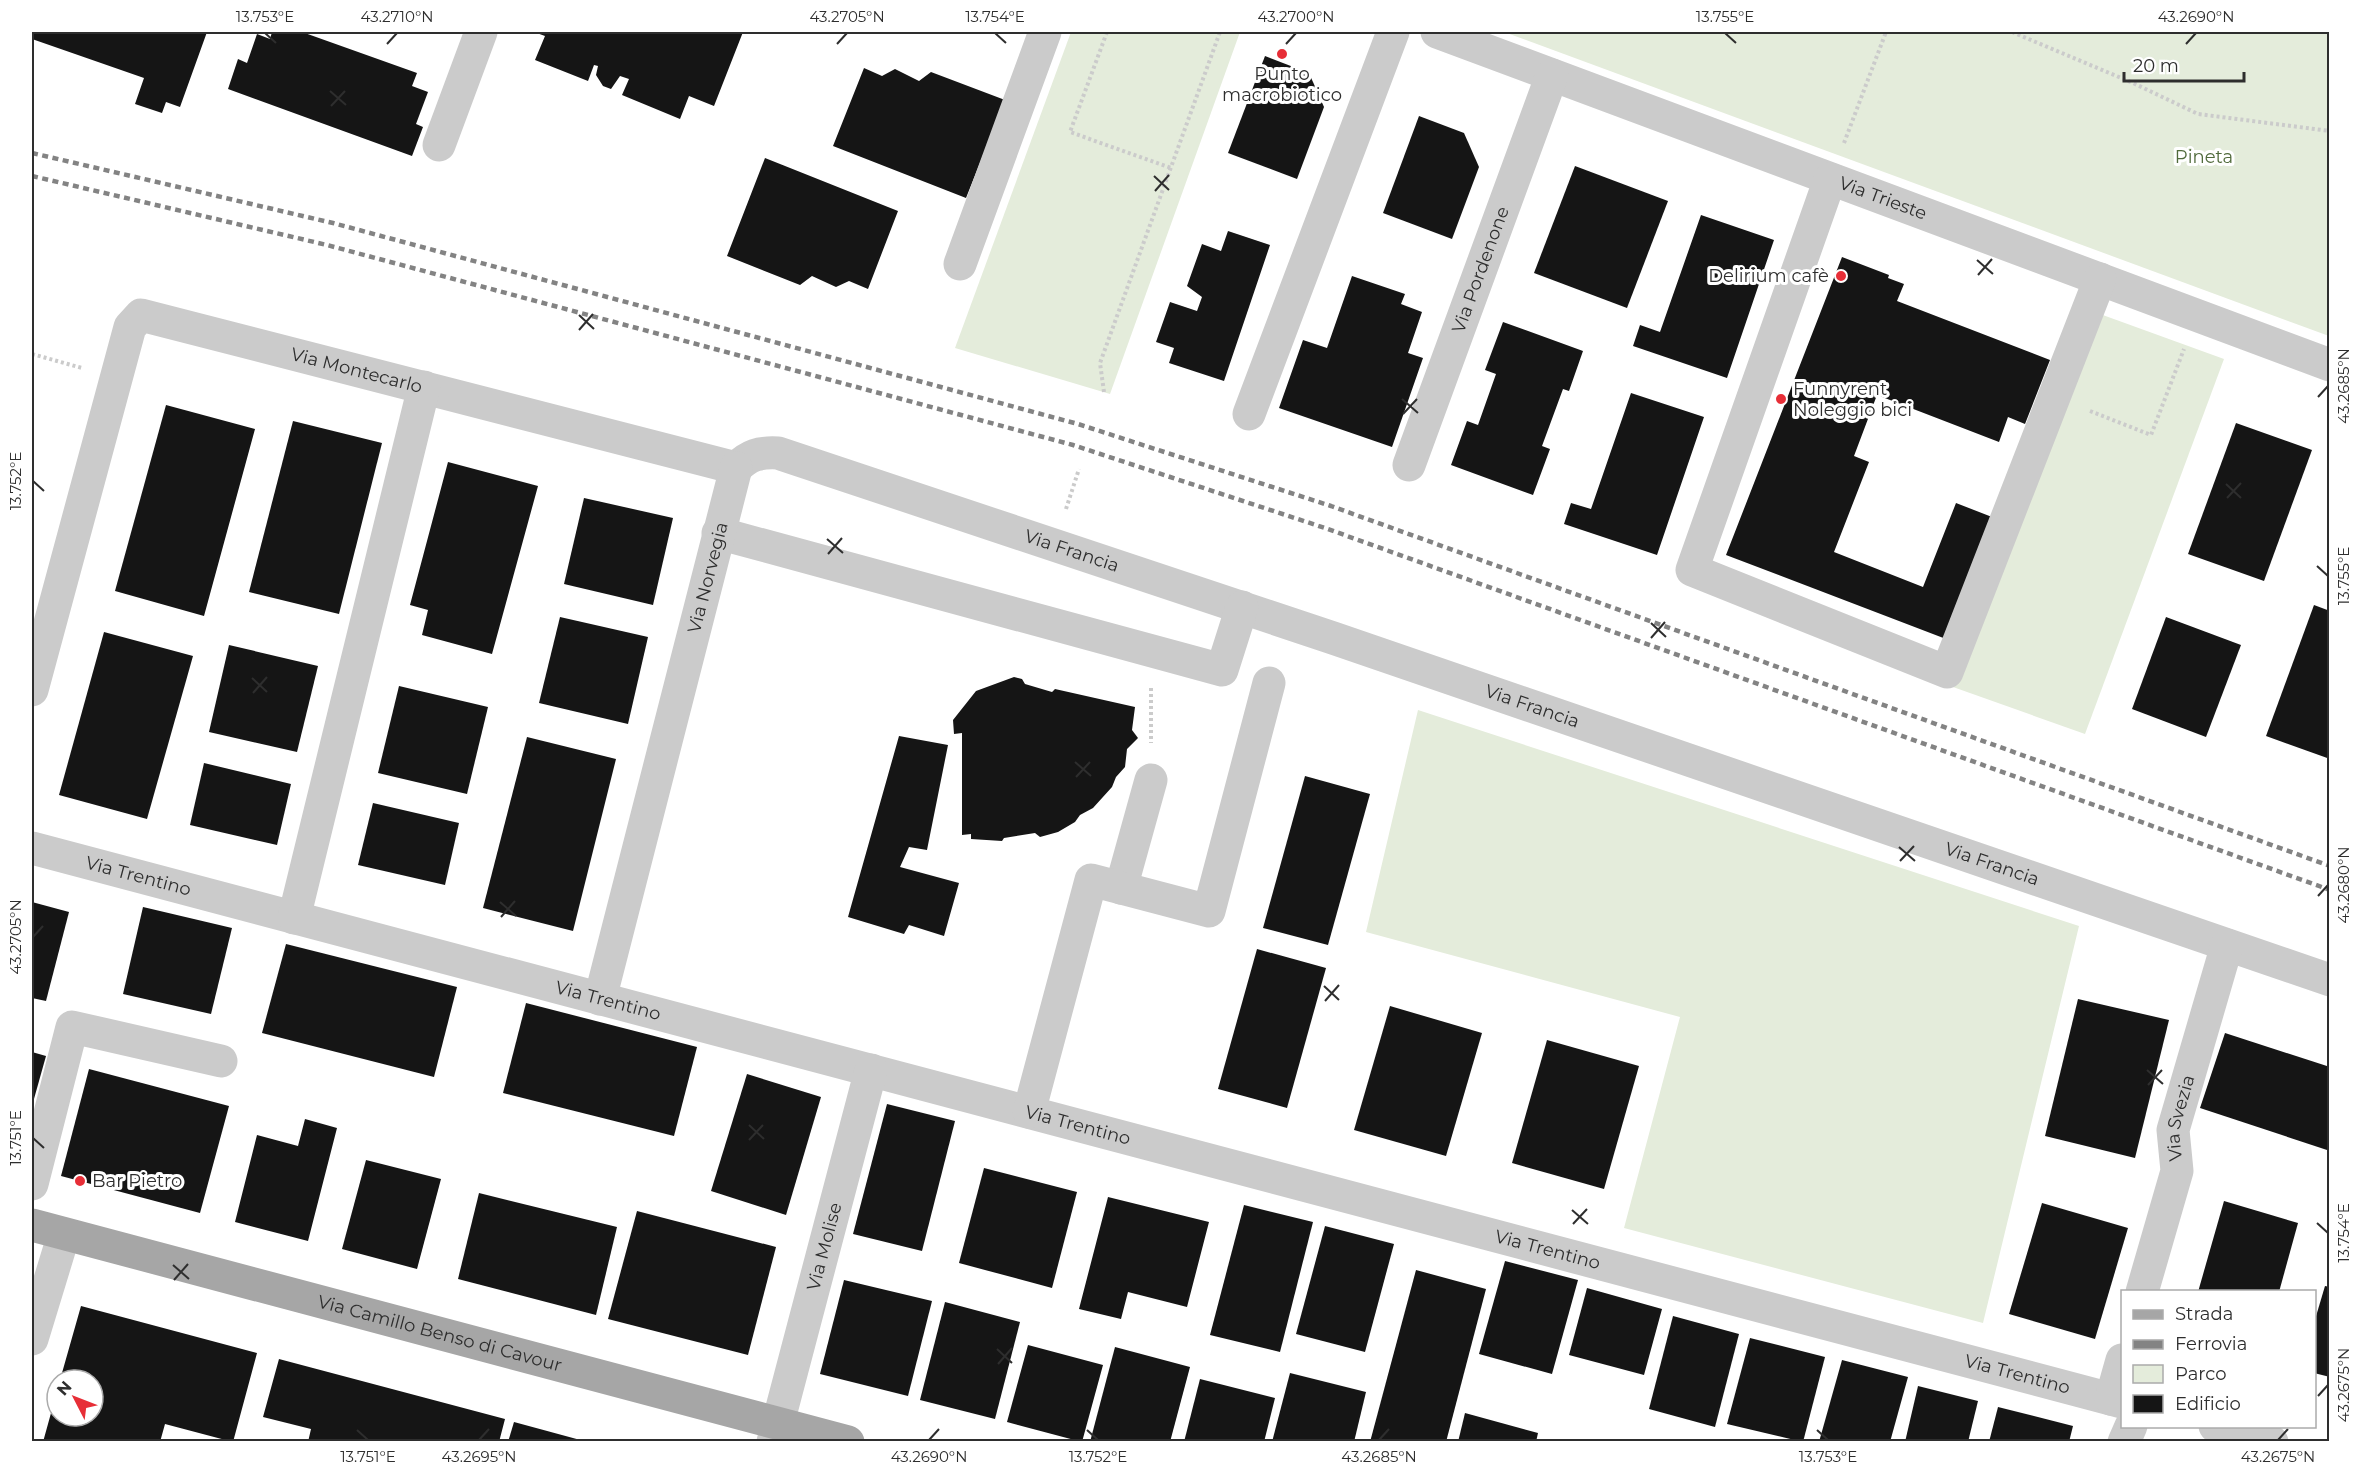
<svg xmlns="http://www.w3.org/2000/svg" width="2361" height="1473" font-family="Montserrat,sans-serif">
<rect width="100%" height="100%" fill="#fff"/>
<g fill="#e4ecdb">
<path d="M1071,32H1240L1110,394L955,348Z"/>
<path d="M1504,32H2329V336Z"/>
<path d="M2100,314L2224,359L2085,734L1953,687Z"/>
<path d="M1418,710L2079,926L1983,1323L1624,1228L1680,1017L1366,932Z"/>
</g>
<g fill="#151515">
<path d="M32,32H207L180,107L166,102L162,113L135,104L144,78L32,39Z"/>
<path d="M272,32H302L417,73L412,86L428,92L416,124L423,127L412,156L228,89L238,59L247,63L257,34L270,39Z"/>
<path d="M534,32H743L714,106L689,96L680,119L622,95L629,79L620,76L611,89L603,86L596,75L598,66L594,65L588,81L535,60L545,36Z"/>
<path d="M1265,56L1309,73L1324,107L1297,179L1228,153Z"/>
<path d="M864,68L882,76L895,69L919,81L931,72L1005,100L966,198L833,146Z"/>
<path d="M1419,116L1464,133L1479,167L1452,239L1383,213Z"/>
<path d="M765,158L898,211L868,289L849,281L836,287L812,276L800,285L727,256Z"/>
<path d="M1575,166L1668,201L1627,308L1534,273Z"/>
<path d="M1701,215L1774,240L1727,378L1633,346L1640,325L1660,332Z"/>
<path d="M1228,231L1270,245L1224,381L1169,363L1174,348L1156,342L1170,302L1197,311L1202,297L1187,286L1202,244L1221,251Z"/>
<path d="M1842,257L1889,275L1888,278L1904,284L1897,301L2050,360L2025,424L2008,417L1999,442L1877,395L1854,456L1869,462L1834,552L1923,587L1956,503L1992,517L1946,639L1726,555Z"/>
<path d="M1352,276L1405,294L1401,304L1422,312L1408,353L1423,358L1392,447L1279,408L1303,340L1327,348Z"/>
<path d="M1503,322L1583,351L1569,391L1563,389L1542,446L1550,449L1533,495L1451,465L1467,421L1478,425L1496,374L1485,370Z"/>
<path d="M1631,393L1704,417L1657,555L1564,524L1571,503L1591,509Z"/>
<path d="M166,405L255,429L204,616L115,591Z"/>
<path d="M293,421L382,443L339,614L249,592Z"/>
<path d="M2236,423L2312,450L2264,581L2188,554Z"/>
<path d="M448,462L538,486L492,654L422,635L428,610L410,605Z"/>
<path d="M584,498L673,518L653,605L564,584Z"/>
<path d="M2314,605L2330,611V759L2266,736Z"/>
<path d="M560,617L648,637L628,724L539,703Z"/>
<path d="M2166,617L2241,645L2206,737L2132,709Z"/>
<path d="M104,632L193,656L147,819L59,795Z"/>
<path d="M229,645L318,666L297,752L209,732Z"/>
<path d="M1014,677L1022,679L1025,684L1052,692L1055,689L1135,707L1132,730L1138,738L1127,749L1125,767L1116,777L1112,787L1093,808L1080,815L1075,822L1058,832L1040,837L1035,833L1004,838L1002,841L971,839V834L962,835V733L954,734L953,720L976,691Z"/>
<path d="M399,686L488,707L467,794L378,773Z"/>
<path d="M899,736L948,745L927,850L909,847L900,867L959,883L944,936L909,925L904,934L848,917Z"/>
<path d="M527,737L616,759L573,931L483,908Z"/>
<path d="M204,763L291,784L277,845L190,825Z"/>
<path d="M1305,776L1370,794L1328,945L1263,928Z"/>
<path d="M373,803L459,823L445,885L358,865Z"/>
<path d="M32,902L69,912L46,1001L32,998Z"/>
<path d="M143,907L232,928L211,1014L123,994Z"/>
<path d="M286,944L457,987L434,1077L262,1033Z"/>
<path d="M1257,949L1326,968L1287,1108L1218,1089Z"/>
<path d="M2078,999L2169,1020L2135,1158L2045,1136Z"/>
<path d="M526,1003L697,1047L674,1136L503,1093Z"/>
<path d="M1390,1006L1482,1033L1446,1156L1354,1130Z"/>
<path d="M2225,1033L2330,1067L2327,1150L2200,1108Z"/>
<path d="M1547,1040L1639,1066L1604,1189L1512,1163Z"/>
<path d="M32,1052L46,1056L32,1106Z"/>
<path d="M89,1069L229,1106L200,1213L61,1176Z"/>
<path d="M747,1074L821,1097L786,1215L711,1191Z"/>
<path d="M887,1104L955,1121L922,1251L853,1234Z"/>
<path d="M305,1119L337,1128L308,1241L235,1222L257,1135L298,1146Z"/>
<path d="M366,1160L441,1179L417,1269L342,1249Z"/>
<path d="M984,1168L1077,1192L1052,1288L959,1263Z"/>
<path d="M479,1193L617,1227L596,1315L458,1279Z"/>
<path d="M1108,1197L1209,1222L1187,1307L1128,1292L1121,1319L1079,1309Z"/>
<path d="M2224,1201L2298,1223L2279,1292H2198Z"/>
<path d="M2042,1203L2128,1228L2095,1339L2009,1314Z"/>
<path d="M1244,1205L1313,1222L1280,1352L1210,1335Z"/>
<path d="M637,1211L776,1247L748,1355L608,1319Z"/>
<path d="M1325,1226L1394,1244L1365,1352L1296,1334Z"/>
<path d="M1505,1261L1578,1280L1552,1374L1479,1354Z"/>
<path d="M1416,1270L1486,1289L1446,1442H1370Z"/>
<path d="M844,1280L932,1301L908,1396L820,1374Z"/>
<path d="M2325,1286L2330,1287V1377L2314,1373V1323Z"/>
<path d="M1587,1288L1662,1309L1644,1375L1569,1355Z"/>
<path d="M945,1302L1020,1322L995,1419L920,1400Z"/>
<path d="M81,1306L257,1353L233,1442L165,1424L160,1442H43L56,1395L57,1416H93V1380H60Z"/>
<path d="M1673,1316L1739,1334L1715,1427L1649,1409Z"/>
<path d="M1750,1338L1825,1357L1803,1442L1727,1424Z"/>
<path d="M1028,1345L1103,1365L1082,1442L1007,1422Z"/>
<path d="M1115,1347L1190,1367L1170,1442H1090Z"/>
<path d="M279,1359L505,1419L499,1442H308L311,1429L263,1417Z"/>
<path d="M1842,1360L1908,1377L1890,1442H1819Z"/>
<path d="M1290,1373L1366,1392L1354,1442H1272Z"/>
<path d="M1200,1379L1275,1398L1264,1442H1184Z"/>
<path d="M1918,1386L1978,1401L1968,1442H1905Z"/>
<path d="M1998,1407L2073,1426L2069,1442H1989Z"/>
<path d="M1465,1413L1538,1433L1536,1442H1458Z"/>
<path d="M514,1422L584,1441V1442H508Z"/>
</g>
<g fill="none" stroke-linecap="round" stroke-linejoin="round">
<g stroke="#cbcbcb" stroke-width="4" stroke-dasharray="3 3" stroke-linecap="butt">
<path d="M1107,32L1070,132L1171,168"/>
<path d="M2012,32L2133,83L2198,114L2330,131"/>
<path d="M1844,143L1886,32"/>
<path d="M32,354L82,368"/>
<path d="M1104,392L1100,363L1220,32"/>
<path d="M2090,411L2151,435L2184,349"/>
<path d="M1066,509L1079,469"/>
<path d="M1151,688V743"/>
</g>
<g stroke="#cbcbcb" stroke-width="33">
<path id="s1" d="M1437,32L2330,365"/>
<path d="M439,145L481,32"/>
<path d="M1830,179L1692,570L1947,672L2100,279"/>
<path d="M960,264L1045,32"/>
<path d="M1249,414L1393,32"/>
<path id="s2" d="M1409,465L1552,75"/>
<path id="s3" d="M736,468C749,455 759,452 778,453L1333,638L2330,980"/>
<path d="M718,533L1222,670L1242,607"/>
<path id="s4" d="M32,690L130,327L141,315L736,468"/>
<path id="s5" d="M32,848L2122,1402"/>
<path d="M1121,888L1151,780"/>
<path d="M294,918L424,387"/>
<path id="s6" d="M600,999L736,468"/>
<path d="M1029,1112L1091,880L1209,911L1269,683"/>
<path d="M32,1184L72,1027L221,1061"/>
<path id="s7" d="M2142,1292L2177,1171L2173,1130L2227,945"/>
<path d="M32,1339L64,1234"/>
<path d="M2111,1399L2122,1360"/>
<path d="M2215,1426L2272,1442"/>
<path id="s8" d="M773,1442L871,1070"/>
<path d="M2124,1442L2131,1426"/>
</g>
<path stroke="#a6a6a6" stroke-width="33" id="s9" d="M32,1225L848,1442"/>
<g stroke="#838383" stroke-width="4.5" stroke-dasharray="6 4.5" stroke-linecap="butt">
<path d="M32,153L333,223L1078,424L1331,506L2330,866"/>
<path d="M32,176L327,245L1073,445L1325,528L2330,890"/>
</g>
</g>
<path fill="none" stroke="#2e2e2e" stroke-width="2" d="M265,33L276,43M995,33L1006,43M1725,33L1736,43M387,44L397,33M837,44L847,33M1286,44L1296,33M2186,44L2196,33M330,91L346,105M331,106L345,91M1154,176L1169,190M1155,191L1169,175M1977,260L1993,274M1978,275L1992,259M579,315L594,329M579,330L593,314M2318,397L2328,386M1402,399L1418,413M1403,414L1417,399M33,481L44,491M2226,484L2241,498M2227,498L2241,483M827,539L843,553M828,554L842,538M2317,566L2328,576M1651,623L1666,637M1651,638L1665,622M252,678L267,692M253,693L267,677M1075,762L1091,776M1076,777L1090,762M1899,847L1915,861M1900,861L1914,846M2318,896L2328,885M500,902L516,916M501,917L515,901M33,937L43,926M1324,986L1339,1000M1325,1001L1339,985M2147,1070L2163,1084M2148,1085L2162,1070M749,1125L764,1139M33,1138L44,1148M749,1140L763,1125M1572,1210L1588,1224M2317,1223L2328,1233M1573,1224L1587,1209M173,1265L189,1279M174,1280L188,1264M997,1349L1012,1363M998,1364L1012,1348M2318,1396L2328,1385M357,1430L368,1440M1087,1430L1098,1440M1817,1430L1828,1440M479,1440L489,1429M929,1440L939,1429M1379,1440L1389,1429M2278,1440L2288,1429"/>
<g fill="#e72e37" stroke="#fff" stroke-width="2">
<circle cx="1282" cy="54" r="6"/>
<circle cx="1841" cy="276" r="6"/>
<circle cx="1781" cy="399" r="6"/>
<circle cx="80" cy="1181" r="6"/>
</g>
<g text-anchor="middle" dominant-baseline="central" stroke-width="6" stroke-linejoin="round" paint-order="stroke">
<g font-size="18" fill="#2e2e2e" stroke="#fff" text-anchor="start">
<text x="1282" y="74" text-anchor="middle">Punto<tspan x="1282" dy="21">macrobiotico</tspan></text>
<text x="1829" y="276" text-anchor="end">Delirium cafè</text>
<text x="1793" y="389">Funnyrent<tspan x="1793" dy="21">Noleggio bici</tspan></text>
<text x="92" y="1181">Bar Pietro</text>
</g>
<g font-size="18" fill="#506a3b" stroke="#fff">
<text x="2204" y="157">Pineta</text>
</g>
<g font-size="18" fill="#2e2e2e" stroke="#fff">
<text stroke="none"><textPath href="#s1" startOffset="476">Via Trieste</textPath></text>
<text stroke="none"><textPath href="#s2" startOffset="208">Via Pordenone</textPath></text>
<text stroke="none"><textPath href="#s4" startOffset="615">Via Montecarlo</textPath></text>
<text stroke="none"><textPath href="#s3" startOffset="356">Via Francia</textPath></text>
<text stroke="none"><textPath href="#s6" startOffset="435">Via Norvegia</textPath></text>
<text stroke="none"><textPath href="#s3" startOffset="842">Via Francia</textPath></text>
<text stroke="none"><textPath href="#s3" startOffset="1328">Via Francia</textPath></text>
<text stroke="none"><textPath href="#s5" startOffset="110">Via Trentino</textPath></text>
<text stroke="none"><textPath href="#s5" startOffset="596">Via Trentino</textPath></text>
<text stroke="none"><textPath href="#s7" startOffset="180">Via Svezia</textPath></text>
<text stroke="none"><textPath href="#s5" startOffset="1082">Via Trentino</textPath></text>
<text stroke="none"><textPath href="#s8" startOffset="202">Via Molise</textPath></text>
<text stroke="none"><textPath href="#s5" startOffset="1568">Via Trentino</textPath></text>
<text stroke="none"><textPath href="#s9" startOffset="422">Via Camillo Benso di Cavour</textPath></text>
<text stroke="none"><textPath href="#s5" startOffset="2054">Via Trentino</textPath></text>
</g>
</g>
<rect width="2361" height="1473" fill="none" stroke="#ffffff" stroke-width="66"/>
<rect x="2121" y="1290" width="195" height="138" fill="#ffffff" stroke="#ababab" stroke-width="1.5"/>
<rect x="2133" y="1310" width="30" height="9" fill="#a6a6a6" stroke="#ababab" stroke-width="1.5"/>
<text x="2175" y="1320" font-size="18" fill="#2e2e2e">Strada</text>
<rect x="2133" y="1340" width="30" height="9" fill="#838383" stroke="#ababab" stroke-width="1.5"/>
<text x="2175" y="1350" font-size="18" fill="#2e2e2e">Ferrovia</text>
<rect x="2133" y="1365" width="30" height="18" fill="#e4ecdb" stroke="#ababab" stroke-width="1.5"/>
<text x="2175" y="1380" font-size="18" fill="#2e2e2e">Parco</text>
<rect x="2133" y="1395" width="30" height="18" fill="#151515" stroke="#ababab" stroke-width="1.5"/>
<text x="2175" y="1410" font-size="18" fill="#2e2e2e">Edificio</text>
<g transform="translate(75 1398) rotate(312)"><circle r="28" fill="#ffffff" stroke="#ababab" stroke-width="1.5"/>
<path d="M0-4.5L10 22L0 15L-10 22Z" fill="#e72e37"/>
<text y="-9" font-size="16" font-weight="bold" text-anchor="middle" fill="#2e2e2e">N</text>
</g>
<path d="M2124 72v9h120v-9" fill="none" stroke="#2e2e2e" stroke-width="3"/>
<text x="2133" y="72" font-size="18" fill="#2e2e2e" stroke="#ffffff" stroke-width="4.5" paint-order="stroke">20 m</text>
<rect x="33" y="33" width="2295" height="1407" fill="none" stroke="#2e2e2e" stroke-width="2"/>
<g font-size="15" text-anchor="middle" fill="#2e2e2e">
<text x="265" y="22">13.753°E</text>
<text x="397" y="22">43.2710°N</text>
<text x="847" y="22">43.2705°N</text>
<text x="995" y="22">13.754°E</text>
<text x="1296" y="22">43.2700°N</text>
<text x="1725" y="22">13.755°E</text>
<text x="2196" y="22">43.2690°N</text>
<text transform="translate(2344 386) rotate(-90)" y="5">43.2685°N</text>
<text transform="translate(16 481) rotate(-90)" y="5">13.752°E</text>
<text transform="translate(2344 576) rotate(-90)" y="5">13.755°E</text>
<text transform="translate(2344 885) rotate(-90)" y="5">43.2680°N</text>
<text transform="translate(16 937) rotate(-90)" y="5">43.2705°N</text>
<text transform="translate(16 1138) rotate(-90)" y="5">13.751°E</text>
<text transform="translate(2344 1233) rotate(-90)" y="5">13.754°E</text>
<text transform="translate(2344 1385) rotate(-90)" y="5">43.2675°N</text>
<text x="368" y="1462">13.751°E</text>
<text x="479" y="1462">43.2695°N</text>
<text x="929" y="1462">43.2690°N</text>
<text x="1098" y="1462">13.752°E</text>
<text x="1379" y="1462">43.2685°N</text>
<text x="1828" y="1462">13.753°E</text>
<text x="2278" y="1462">43.2675°N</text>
</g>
</svg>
